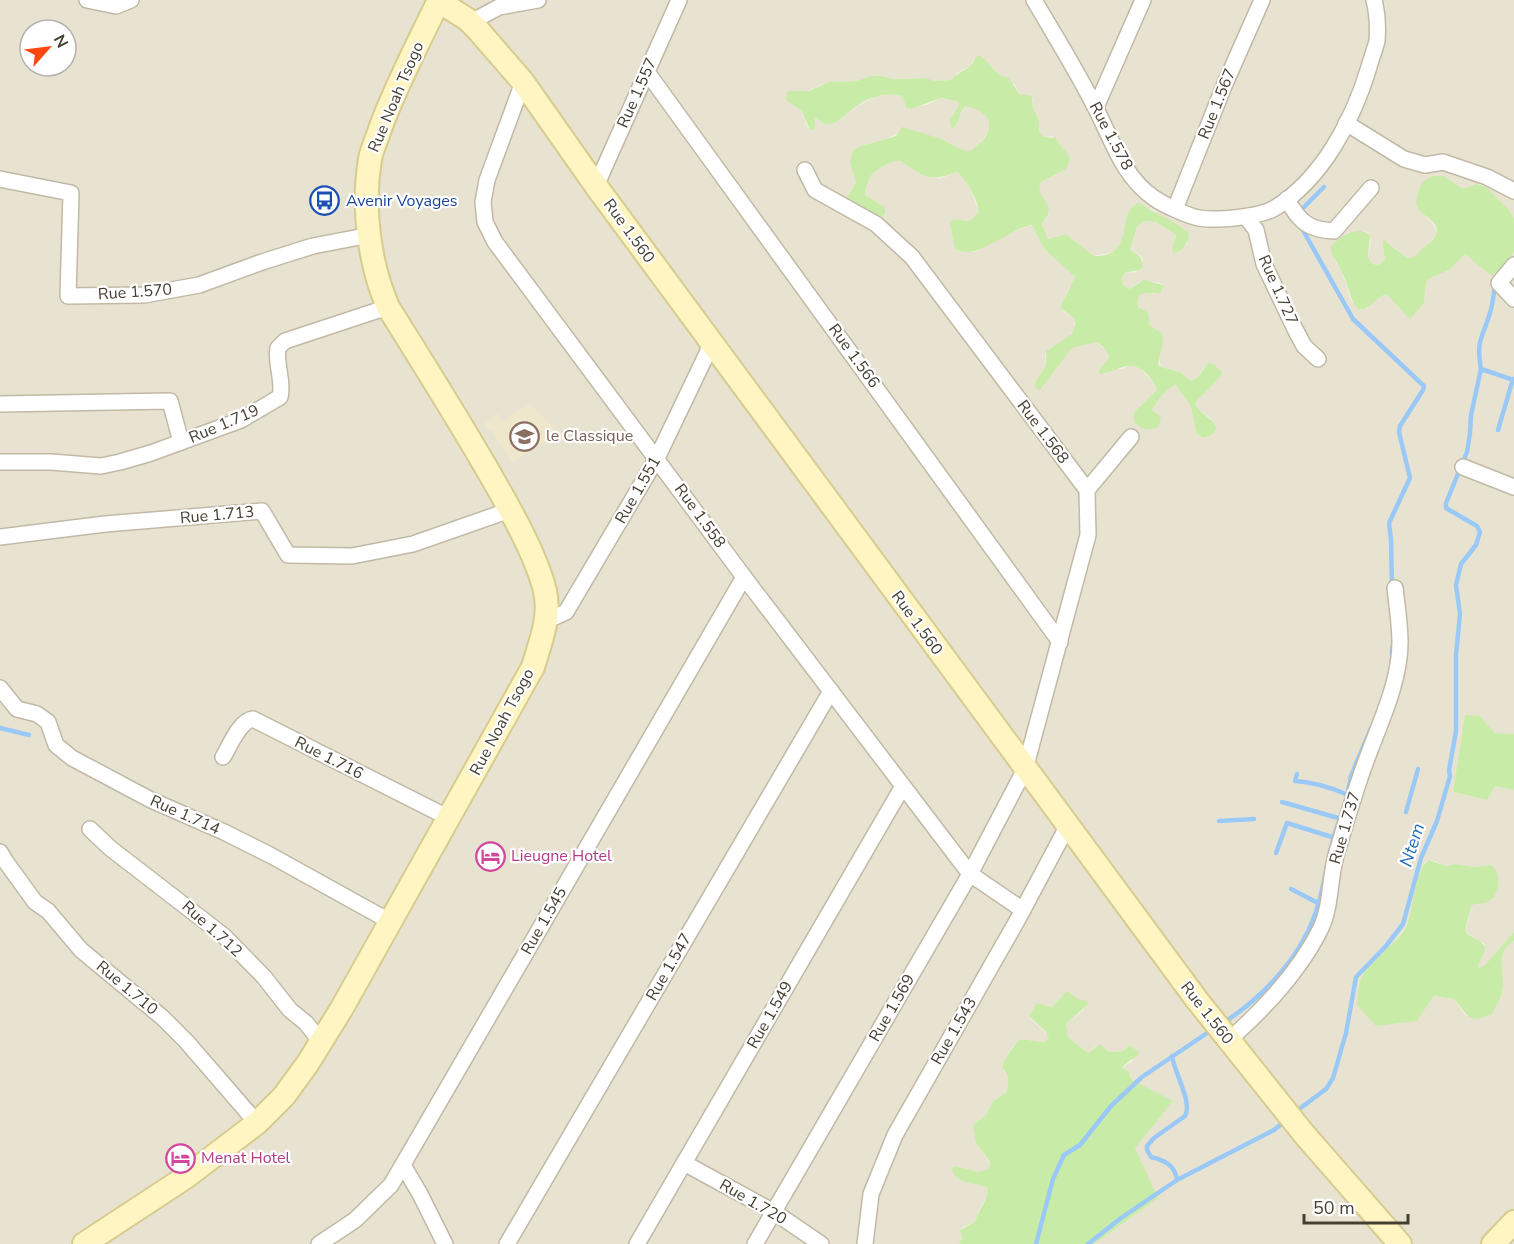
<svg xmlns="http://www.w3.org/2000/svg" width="1514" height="1244" font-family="'Nunito Sans',sans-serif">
<rect width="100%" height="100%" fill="#f4f0e4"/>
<path fill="#e8e3d1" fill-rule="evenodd" d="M0,0H1514V218L1509,210L1481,184H1477L1463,189L1444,176H1433L1417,208L1433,224L1437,233L1435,237L1415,257L1407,258L1390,244L1382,242L1385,260L1378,265L1373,264L1368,258L1371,242L1368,233L1364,231H1358L1348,234L1333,243L1334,260L1341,269L1351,301L1366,309L1379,297L1387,293L1422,305L1425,298L1424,287L1426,282L1429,279L1449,270L1465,253L1509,260L1514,252V734L1495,733L1480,716L1453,792L1487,800L1495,786L1514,790V932L1485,965L1479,968L1478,965L1485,944L1467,933L1465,928L1469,919L1472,905L1486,903L1491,865L1475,867L1454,864L1446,866L1432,860L1425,862L1418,881L1410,917L1406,927L1395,941L1417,1021L1434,996L1454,999L1466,1016L1495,1010L1498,1000L1503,991L1501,959L1503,952L1508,944L1514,941V1244H1094L1157,1198L1135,1148L1131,1076L1121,1068L1133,1061L1129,1045L1123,1051L1109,1052L1096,1046L1088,1053L1068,1037L1066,1024L1083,1010L1087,1001L1078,999L1067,991L1052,1007L1037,1003L1029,1017L1050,1037L1044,1042L1020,1039L1012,1047L1006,1057L1003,1070L1008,1076L1007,1092L993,1101L987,1114L975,1123L976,1143L989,1162V1169L979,1172L954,1167L988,1187V1193L980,1208L975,1222L961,1228L962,1238L959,1244H0ZM30,30H66V66H30ZM982,57L996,73L1015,85L1019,94L1033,98V107L1039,121L1038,132L1044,137L1053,136L1059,146L1066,151V169L1041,182L1039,186V190L1049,209V214L1042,224L1048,239L1066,234L1094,256L1114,252L1118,249L1126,231L1127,216L1132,207L1152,209L1188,243L1177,252L1172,248L1176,235L1156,222L1143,221L1137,227L1130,250L1141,256L1143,260L1136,272L1125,273L1122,278L1123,284L1129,289L1139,282H1158L1163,285V290L1155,294H1140L1137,302L1138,307L1148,312L1150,326L1163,343L1159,358L1161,367L1180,372L1191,381L1198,377L1204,367L1220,377L1195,403L1199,410L1211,419L1208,437L1203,438L1196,433L1191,406L1175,384L1161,396L1152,410L1133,415L1140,406L1156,391L1154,383L1140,368L1132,364L1122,369H1113L1105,374L1098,371L1109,358L1106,351L1096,341L1072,348L1040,390L1036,380L1046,366L1045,355L1049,348L1069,338L1074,329V318L1062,311L1068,289L1072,285L1075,277L1044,249L1032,225L1005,235L976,252L960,251L956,249L953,219L970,221L977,214L978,210L971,190L962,175L957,172L939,179L923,176L900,161L895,160L890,161L871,175L866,190L865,194L868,198L881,204L848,194L856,182L850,163L880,142L898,133L942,139L960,149L970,151L978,146L990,129L991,124L986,115L977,109L967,106L964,108L956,125L950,120L959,105L957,101L941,98L927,105L906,108L904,96L895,94L877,96L857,106L840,120L821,122L815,118L808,129L801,110L790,91L804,92L829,82L856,81L871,76H882L893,79L927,78L935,81L951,80L957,73L970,66L974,59Z"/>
<path fill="#eee7cc" d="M530,404L560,433L511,462L492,430L489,431L484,424L498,414L503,420Z"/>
<g fill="#c8eca8">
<path d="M979,55C991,63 994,75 1009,78L1019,94L1032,96L1033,107L1039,121V132L1044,137L1056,138C1060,148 1068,150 1070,160L1066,169L1041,182C1035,195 1049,199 1049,211C1049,215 1044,220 1042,224L1048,239L1066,234L1094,256C1138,257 1114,211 1139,203C1155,214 1173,219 1189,233C1188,243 1184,251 1173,253L1172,248L1176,235L1156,222L1143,221L1137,227L1130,250C1140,256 1143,257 1142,269L1125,273L1122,278L1123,284L1129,289L1144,280L1163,285L1164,287L1160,293L1140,294L1137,302L1138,307L1148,312L1150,326L1162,333L1163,343L1158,364L1161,367L1180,372L1191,381L1198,377L1208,363L1214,364L1222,373L1220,377L1195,403C1200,415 1213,417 1216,429C1213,435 1209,437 1203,438L1196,433L1191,406L1175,384L1161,396L1152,410L1161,417L1159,427L1149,430C1139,428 1130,422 1135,411L1156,391C1156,384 1152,380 1147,374C1130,357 1120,371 1101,374L1098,371L1109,358C1108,352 1102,344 1096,342L1072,348L1040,390L1035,388L1036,380L1046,366V351L1072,334L1075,324L1074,318L1060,308L1075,277L1044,249L1032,225C1008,229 977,262 955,249L950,223L953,219L970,221C971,220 977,214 978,213C981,205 965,177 957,172C927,183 925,177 900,161C891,160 879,168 872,174C869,178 866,188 865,194L868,197L885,207V214L882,216L874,215L847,197L856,182L850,163L852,152L859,147L896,136L902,127L942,139L960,149L970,151C994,135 999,114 966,106C959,111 960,123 953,128L951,127L950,120L959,105L957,101L941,98L911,109L906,108L903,96C886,92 869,97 855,107C847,113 837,125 827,124C823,124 819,120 815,118V129L810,130L801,110L786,100L787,92L790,91H809L829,82L856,81L871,76H882L893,79L927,78L935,81L951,80C957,73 962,72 969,67C974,63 973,59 979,55Z"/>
<path d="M1433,176H1444L1463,189L1477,184L1486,187L1509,210L1514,218V252L1509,260L1492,276L1465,254L1449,270L1429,279L1426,282L1424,303L1410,319L1386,294C1376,297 1370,311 1358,309C1348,297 1348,282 1340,268C1336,260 1330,256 1331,246C1339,237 1360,223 1370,236L1368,258L1373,264L1378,265L1385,260L1382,242L1384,240L1407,258C1415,258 1417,254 1422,249C1427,244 1437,239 1437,231C1435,213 1410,218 1418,193C1421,183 1423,180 1433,176Z"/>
<path d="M1465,715L1480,716L1495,733L1514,734V790L1495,786L1487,800L1453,792Z"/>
<path d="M1429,860L1446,866L1454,864L1475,867L1491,865C1501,872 1499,887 1494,897L1486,903L1472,905L1465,929L1467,934L1480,941L1486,948L1478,965L1479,968L1485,965L1514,932V941C1495,951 1504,971 1503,988C1503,993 1495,1010 1492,1014C1466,1025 1469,1015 1454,999L1434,996L1417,1021L1376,1026L1357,1005C1358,996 1358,985 1362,977C1371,956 1397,946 1407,925C1414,908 1414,870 1429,860Z"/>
<path d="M1067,991L1078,999L1087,1001L1088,1004L1066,1024L1068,1037L1088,1053L1100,1044L1109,1052L1123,1051L1129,1045L1138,1051L1139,1054C1134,1059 1124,1063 1122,1068L1128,1071L1132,1080L1173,1101L1135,1148L1158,1198L1094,1244H959L962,1238L960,1230L975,1222C978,1211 988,1199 988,1188C976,1182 957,1185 952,1170L954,1166L979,1172L989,1169L990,1162L976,1143L973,1127L975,1123L987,1114L993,1101L1007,1092L1008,1076L1002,1067C1006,1056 1012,1048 1020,1039L1044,1042L1049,1038L1046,1032L1029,1016L1037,1003L1052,1007Z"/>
</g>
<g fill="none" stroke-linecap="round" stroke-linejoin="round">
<g stroke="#9ac9f7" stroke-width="4.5">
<path d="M1299,212L1324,187"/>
<path d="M1300,225L1353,319L1424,386L1423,390L1400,426L1399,432L1410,478L1389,523L1391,539L1392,588"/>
<path d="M1481,369C1476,339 1482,340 1490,313C1493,304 1493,294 1496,284"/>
<path d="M1498,430L1513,379"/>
<path d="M1392,664V648L1394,643"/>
<path d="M0,728L29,735"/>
<path d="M1297,774L1295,781C1314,782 1329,787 1346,794"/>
<path d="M1347,796L1351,776L1371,728"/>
<path d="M1282,802L1338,818"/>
<path d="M1406,812L1418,769"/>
<path d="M1219,821L1254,819"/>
<path d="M1276,853L1287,823L1332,837"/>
<path d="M1291,889L1318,903"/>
<path d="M1223,1023C1265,996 1304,954 1318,905C1326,879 1328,851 1338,824"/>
<path d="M1172,1056C1174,1072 1193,1103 1185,1116L1154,1138L1147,1146V1150L1151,1157C1164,1160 1175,1165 1177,1180"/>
<path d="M1294,1113L1326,1089L1333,1078L1346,1033L1356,977L1386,946L1403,924L1421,858L1437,821L1450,776L1449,770L1456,731V655L1460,614L1456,585L1461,564L1476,545L1480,532L1477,526L1446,508V503L1467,452L1470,433L1471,415L1481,369L1514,380"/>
<path d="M1036,1244L1053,1179L1064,1155L1080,1145L1111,1106L1142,1077L1213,1029"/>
<path d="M1088,1244L1121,1218L1177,1180L1274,1130L1286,1120"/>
</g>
<defs>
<g id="street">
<path d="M87,0L116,6L131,0"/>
<path d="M1034,0C1055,36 1077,71 1095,107C1112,139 1122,176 1154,198C1164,205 1188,216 1199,218C1217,221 1260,217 1275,208C1323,178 1353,120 1369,67C1371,59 1375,49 1377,41C1378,28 1377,12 1374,0"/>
<path d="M471,22L499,7L538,0"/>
<path d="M647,72L1060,642"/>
<path d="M523,82L487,180L483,202L485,222L495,242L744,577L970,874L1023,910"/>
<path d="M1096,107L1143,0"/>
<path d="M1346,123L1404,159L1425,165L1443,162L1487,177L1514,191"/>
<path d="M0,179L71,193L68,296L144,295L199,285L262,262L313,246L370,235"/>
<path d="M596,186L679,0"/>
<path d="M1287,199C1299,222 1309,230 1334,231L1371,188"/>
<path d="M1175,209L1224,86L1262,0"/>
<path d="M1246,217L1256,230L1264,264L1295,329L1304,346L1318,359"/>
<path d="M1514,265L1499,283L1514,299"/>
<path d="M0,404L170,401L181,442"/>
<path d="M0,462H51L101,466L120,462L151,453L241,420L280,397C284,380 275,364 278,348L285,341L388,307"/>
<path d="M1463,467L1514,487"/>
<path d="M1087,490L1131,437"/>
<path d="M0,537L105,524L262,511L288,555L352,556L413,544L510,510"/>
<path d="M546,621L566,612L657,458L712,343"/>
<path d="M0,688L17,709L37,714L48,722L56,745L72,758L151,800L224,832L270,855L391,922"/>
<path d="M223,757C230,746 239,721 253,719L449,818"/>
<path d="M90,829L110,848L224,936L264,977L290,1010L306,1023L321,1042"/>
<path d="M0,852L6,862L35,902L48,911L81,950L163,1018L186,1041L257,1123"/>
<path d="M1229,1040C1264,1009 1300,971 1321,928C1332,904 1329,877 1337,852C1346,822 1355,791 1366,761C1379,725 1400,682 1400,643C1400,625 1397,606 1395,588"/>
<path d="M684,1163L774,1212L821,1244"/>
<path d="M403,1165L420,1194L445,1244"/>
<path d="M319,1244L355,1220L391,1185L744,577"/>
<path d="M507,1244L831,691"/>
<path d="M637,1244L903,786"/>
<path d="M755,1244L970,874L1025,769L1088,535L1087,490L912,257L876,224L815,190L805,170"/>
<path d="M865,1244L871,1194L895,1135L1018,919L1067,827"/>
</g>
<g id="secondary">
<path d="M438,1L467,19L478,30L523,82L596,186L1197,1000L1304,1134L1400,1244"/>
<path d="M84,1244L186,1177L257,1123L284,1096L308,1063L342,1008L533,667C540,643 551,617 545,591C537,557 513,514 495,483C461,423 424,365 388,307C369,263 362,207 370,159C372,149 377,139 380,129C396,85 419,42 439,0"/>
<path d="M1493,1244L1514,1222"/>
</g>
</defs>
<use href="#street" stroke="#c0b9a6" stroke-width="18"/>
<use href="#secondary" stroke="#d8cb8f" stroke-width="26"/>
<use href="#street" stroke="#fff" stroke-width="15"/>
<use href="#secondary" stroke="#fff5c2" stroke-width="22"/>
</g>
<defs>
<symbol id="bus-ring" viewBox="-11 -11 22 22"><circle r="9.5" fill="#fff" stroke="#1a4fb4" stroke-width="1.5"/><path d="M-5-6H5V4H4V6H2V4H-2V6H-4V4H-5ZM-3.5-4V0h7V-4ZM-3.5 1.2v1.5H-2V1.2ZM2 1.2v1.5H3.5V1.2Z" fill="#1a4fb4"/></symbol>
<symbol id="school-ring" viewBox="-11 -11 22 22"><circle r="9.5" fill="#fff" stroke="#8d6e63" stroke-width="1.5"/><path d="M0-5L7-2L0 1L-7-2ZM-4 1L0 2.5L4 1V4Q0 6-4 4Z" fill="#8d6e63"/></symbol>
<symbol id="hotel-ring" viewBox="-11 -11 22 22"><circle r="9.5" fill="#fff" stroke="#d1479c" stroke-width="1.5"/><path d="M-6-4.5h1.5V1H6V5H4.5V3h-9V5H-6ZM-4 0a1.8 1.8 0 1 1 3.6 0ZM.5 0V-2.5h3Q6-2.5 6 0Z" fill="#d1479c"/></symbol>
</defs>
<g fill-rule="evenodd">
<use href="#bus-ring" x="308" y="184" width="33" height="33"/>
<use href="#school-ring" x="508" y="420" width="33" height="33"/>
<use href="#hotel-ring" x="474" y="840" width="33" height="33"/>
<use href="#hotel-ring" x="164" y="1142" width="33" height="33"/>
</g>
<g text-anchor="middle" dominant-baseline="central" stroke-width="4.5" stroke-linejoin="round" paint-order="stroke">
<g font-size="16" fill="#464033" stroke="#fff">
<text transform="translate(637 93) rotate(-66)">Rue 1.557</text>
<text transform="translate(396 97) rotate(-67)">Rue Noah Tsogo</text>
<text transform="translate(1217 104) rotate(-68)">Rue 1.567</text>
<text transform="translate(1111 136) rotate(62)">Rue 1.578</text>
<text transform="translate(629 231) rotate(54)">Rue 1.560</text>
<text transform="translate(1278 290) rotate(66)">Rue 1.727</text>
<text transform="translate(135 292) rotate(-4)">Rue 1.570</text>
<text transform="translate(854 356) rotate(54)">Rue 1.566</text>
<text transform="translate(224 424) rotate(-23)">Rue 1.719</text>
<text transform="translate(1043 432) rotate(53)">Rue 1.568</text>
<text transform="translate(638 490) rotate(-60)">Rue 1.551</text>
<text transform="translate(217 515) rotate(-5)">Rue 1.713</text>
<text transform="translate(700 516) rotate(54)">Rue 1.558</text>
<text transform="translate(917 623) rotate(54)">Rue 1.560</text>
<text transform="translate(502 722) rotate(-62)">Rue Noah Tsogo</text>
<text transform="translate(329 758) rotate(27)">Rue 1.716</text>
<text transform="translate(185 815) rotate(24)">Rue 1.714</text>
<text transform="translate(1345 828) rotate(-74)">Rue 1.737</text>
<text transform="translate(544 921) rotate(-60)">Rue 1.545</text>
<text transform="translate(212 929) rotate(42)">Rue 1.712</text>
<text transform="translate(669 967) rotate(-60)">Rue 1.547</text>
<text transform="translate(127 988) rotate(40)">Rue 1.710</text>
<text transform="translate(892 1008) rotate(-60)">Rue 1.569</text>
<text transform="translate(1207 1013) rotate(52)">Rue 1.560</text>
<text transform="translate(770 1015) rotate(-60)">Rue 1.549</text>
<text transform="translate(954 1031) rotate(-60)">Rue 1.543</text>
<text transform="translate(753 1202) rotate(30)">Rue 1.720</text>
</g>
<g font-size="16" fill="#164399" stroke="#fff" text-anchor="start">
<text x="346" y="201">Avenir Voyages</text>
</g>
<g font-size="16" fill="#785e54" stroke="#fff" text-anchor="start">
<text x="546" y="436">le Classique</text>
</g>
<g font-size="16" fill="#b23c85" stroke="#fff" text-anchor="start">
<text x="511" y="856">Lieugne Hotel</text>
<text x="201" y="1158">Menat Hotel</text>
</g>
<g font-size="18" font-style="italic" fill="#236ebc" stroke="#fff">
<text transform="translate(1412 845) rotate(-72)">Ntem</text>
</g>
</g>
<g transform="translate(48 48) rotate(62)"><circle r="28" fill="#ffffff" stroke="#b5b3ad" stroke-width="1.5"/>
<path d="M0-4.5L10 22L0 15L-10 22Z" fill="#ff470f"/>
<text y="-9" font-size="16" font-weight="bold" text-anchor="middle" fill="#464033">N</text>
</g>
<path d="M1304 1214v9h104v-9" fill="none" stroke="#464033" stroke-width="3"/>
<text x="1313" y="1214" font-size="18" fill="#464033" stroke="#ffffff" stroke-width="4.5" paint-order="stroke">50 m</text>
</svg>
